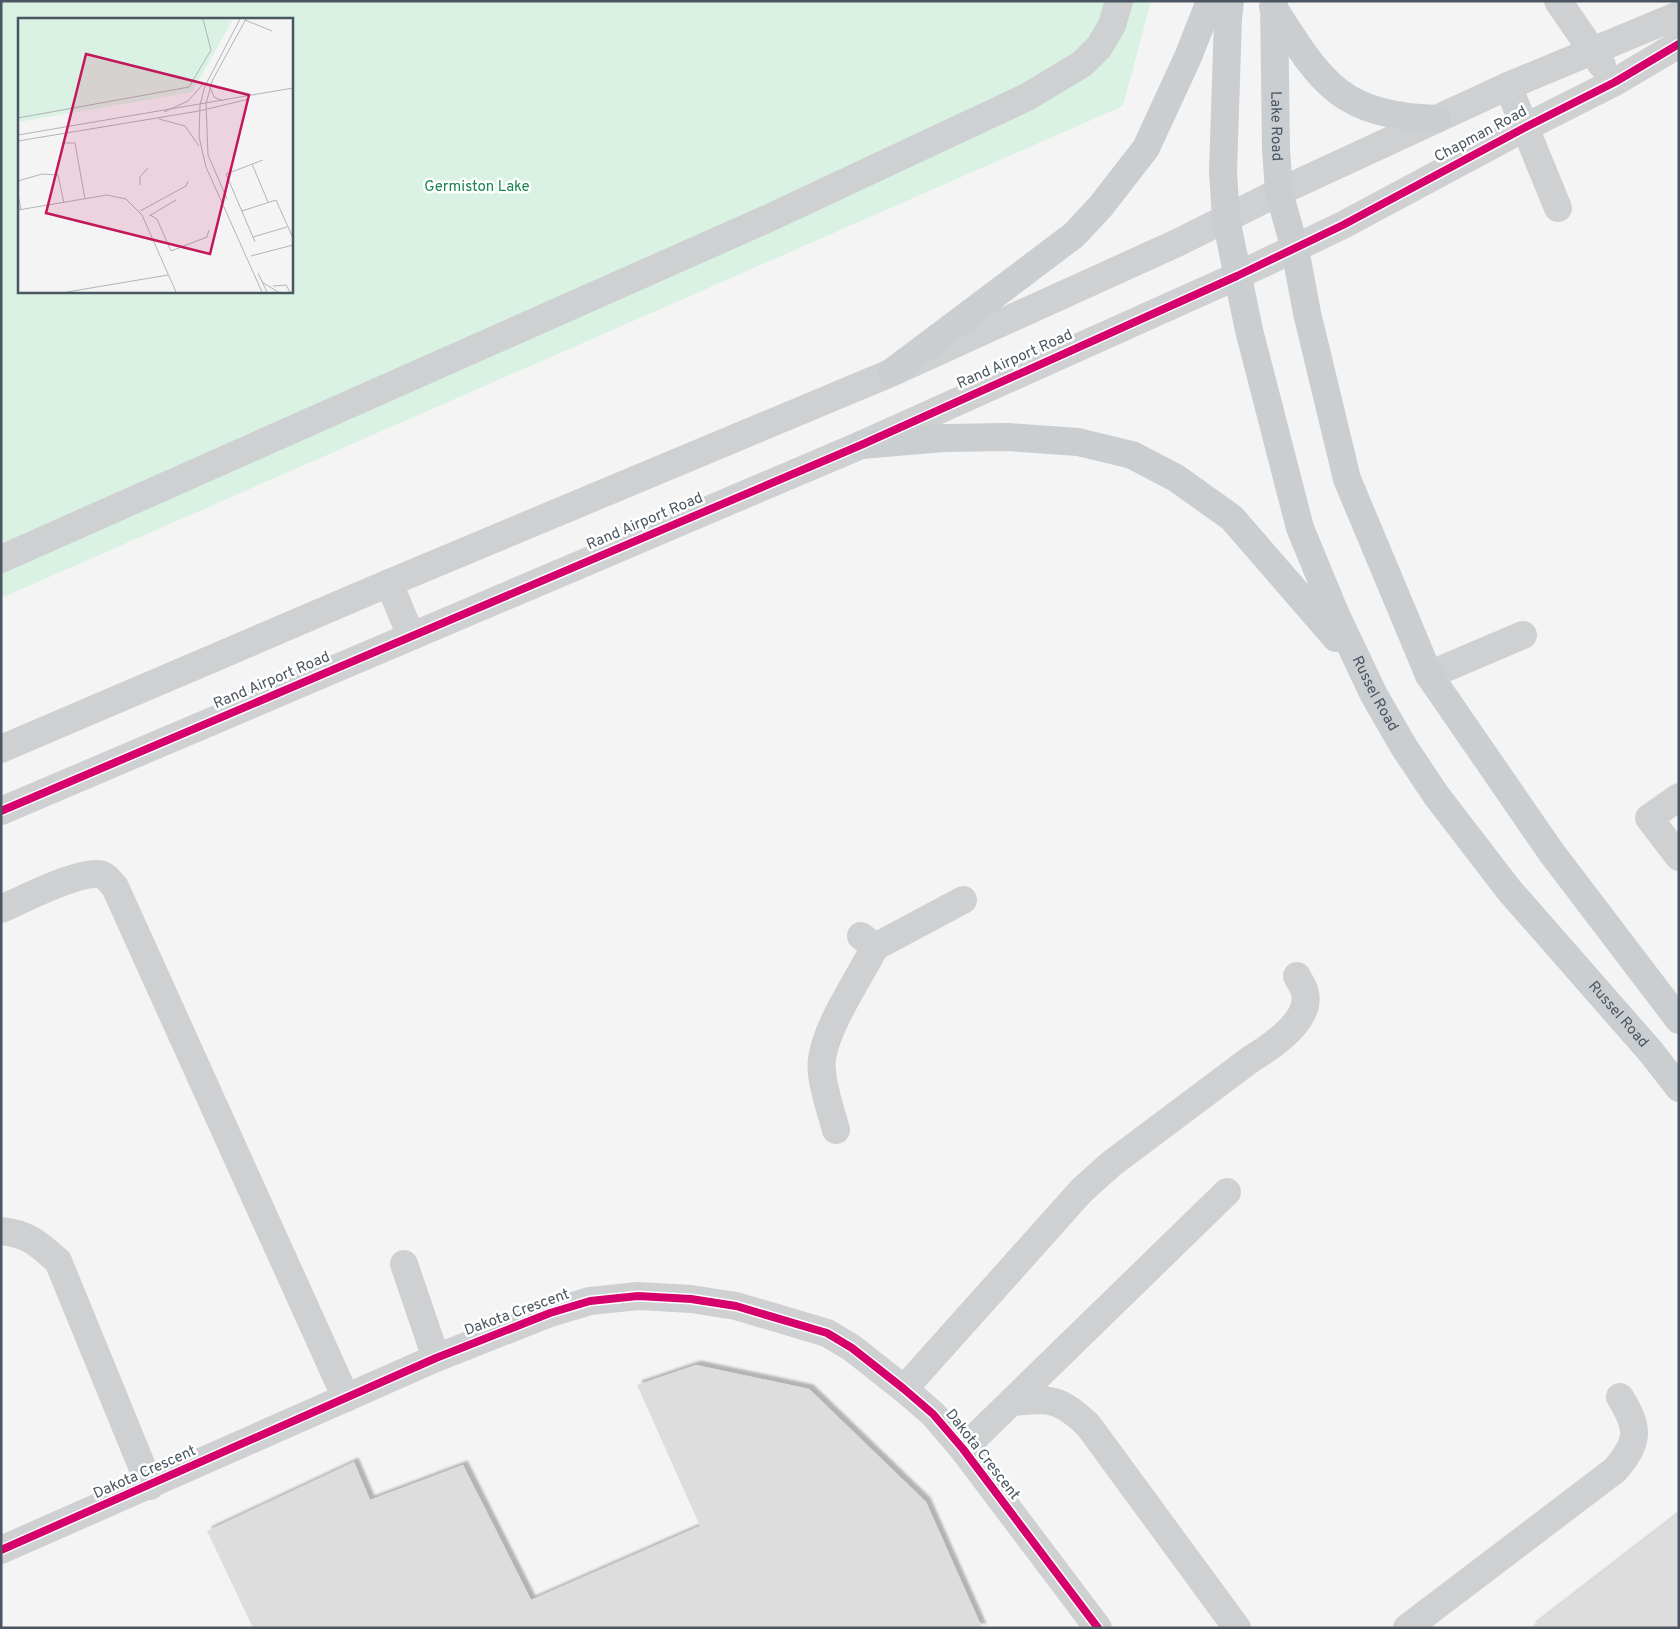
<svg xmlns="http://www.w3.org/2000/svg" width="1680" height="1629" font-family="Overpass,sans-serif">
<defs>
<filter id="shadow"><feDropShadow dx="4.5" dy="-4.5" stdDeviation="1" flood-color="#0004"/></filter>
</defs>
<rect width="100%" height="100%" fill="#f4f4f4"/>
<path fill="#d9f2e3" fill-rule="evenodd" d="M1,1H1151L1123,106L1,598ZM19,19H291V291H19Z"/>
<g fill="#ddddde" filter="url(#shadow)">
<path d="M696,1365L809,1389L926,1502L982,1628H253L207,1531L354,1462L370,1500L463,1465L531,1600L700,1526L637,1385Z"/>
<path d="M1679,1513V1628H1530Z"/>
</g>
<g fill="none" stroke-linecap="round" stroke-linejoin="round">
<g stroke="#ced0d2" stroke-width="28">
<path d="M1558,1L1602,65"/>
<path d="M1508,86L1558,208"/>
<path d="M1,559L769,218L1027,97L1082,64L1099,47L1112,25L1119,1"/>
<path d="M389,583L411,636"/>
<path d="M1429,675L1523,635"/>
<path d="M1,749L389,583L893,372L1177,243L1279,192L1508,86L1679,15"/>
<path d="M1679,797L1649,818L1679,857"/>
<path d="M1,811L861,445L1237,276L1343,225L1524,128L1615,82L1679,44"/>
<path d="M1,909C24,899 74,873 97,874C106,874 109,881 115,887L346,1398"/>
<path d="M861,936L875,947L963,900"/>
<path d="M836,1130C831,1111 819,1078 822,1059C826,1026 859,978 875,947"/>
<path d="M1,1231C29,1234 38,1244 58,1261L150,1486"/>
<path d="M404,1264L436,1358"/>
<path d="M904,1389L1082,1190L1111,1164L1251,1059C1271,1047 1311,1020 1305,993C1304,987 1299,981 1297,976"/>
<path d="M1012,1402C1051,1399 1058,1397 1088,1425L1237,1628"/>
<path d="M963,1449L1227,1192"/>
<path d="M1,1550L436,1358L550,1313L590,1301L638,1296L691,1299L736,1306L827,1333L852,1348L904,1389L933,1414L963,1449L1098,1628"/>
<path d="M1407,1628L1615,1470C1640,1441 1639,1428 1620,1397"/>
</g>
<g stroke="#caced1" stroke-width="28">
<path id="s1" d="M1230,1L1228,19L1223,171L1226,219L1249,330L1300,528L1336,615L1374,695L1404,747L1436,795L1509,890L1651,1052L1679,1088"/>
<path id="s2" d="M1274,1L1276,149L1279,192L1295,249L1307,313L1347,479L1429,675L1551,852L1679,1020"/>
<path d="M1273,7C1322,84 1340,115 1437,119"/>
<path d="M892,372L1074,235L1101,206L1146,148L1188,57L1210,1"/>
<path d="M861,445L944,438L1007,437L1078,442L1132,455L1176,478L1232,518L1336,638"/>
</g>
<defs>
<g id="cycleway">
<path d="M1,811L861,445L1237,276L1343,225L1524,128L1615,82L1679,44"/>
<path d="M1,1550L436,1358L550,1313L590,1301L638,1296L691,1299L736,1306L827,1333L852,1348L904,1389L933,1414L963,1449L1098,1628"/>
</g>
</defs>
<use href="#cycleway" stroke="#fff" stroke-width="11"/>
<use href="#cycleway" stroke="#d6006c" stroke-width="8"/>
</g>
<g text-anchor="middle" dominant-baseline="central" stroke-width="5" stroke-linejoin="round" paint-order="stroke">
<g font-size="15" fill="#4a5661" stroke="#fff">
<text stroke="none"><textPath href="#s2" startOffset="125">Lake Road</textPath></text>
<text transform="translate(1481 135) rotate(-28)">Chapman Road</text>
<text transform="translate(1015 360) rotate(-24)">Rand Airport Road</text>
<text transform="translate(645 522) rotate(-23)">Rand Airport Road</text>
<text transform="translate(272 681) rotate(-23)">Rand Airport Road</text>
<text stroke="none"><textPath href="#s1" startOffset="718">Russel Road</textPath></text>
<text stroke="none"><textPath href="#s1" startOffset="1122">Russel Road</textPath></text>
<text transform="translate(517 1313) rotate(-20)">Dakota Crescent</text>
<text transform="translate(982 1455) rotate(52)">Dakota Crescent</text>
<text transform="translate(145 1473) rotate(-24)">Dakota Crescent</text>
</g>
<g font-size="15" fill="#17864f" stroke="#fff">
<text x="477" y="187">Germiston Lake</text>
</g>
</g>
<g transform="translate(18 18)">
<rect width="275" height="275" fill="#f4f4f4"/>
<path d="M0,1H215L174,74L0,104Z" fill="#d9f2e3"/>
<path fill="none" stroke="#b0b5b9" stroke-width="1" d="M222,1L187,68L182,87L181,119L188,149L244,274M227,2L254,13M192,69L196,79L205,83M146,94L170,83L186,65M0,100L171,69L193,32L185,1M141,101L167,108L181,128M0,117L275,70M0,123L181,93L231,81M44,125H57L67,181M234,146L250,184M0,163L24,156L40,157L46,185M122,167V159L130,150M0,177L3,192M209,181L190,137L188,86L194,63L228,1M0,192L89,177L108,181L124,197L158,274M122,193L168,168L170,163M224,193L258,182L275,220M132,197L139,201L153,233L189,219L191,212M131,198L158,182M235,219L269,209M237,224L208,156L245,142M233,238L275,227M240,255L249,274M244,264L260,274M255,268L268,267L272,274M49,274L150,257"/>
<path fill="#c2185b" fill-opacity="0.15" stroke="#c2185b" stroke-width="2.5" d="M68,36L231,77L192,236L28,195Z"/>
<rect width="275" height="275" fill="none" stroke="#4a5661" stroke-width="2.5"/>
</g>
<rect width="1680" height="1629" fill="none" stroke="#4a5661" stroke-width="5"/>
</svg>
